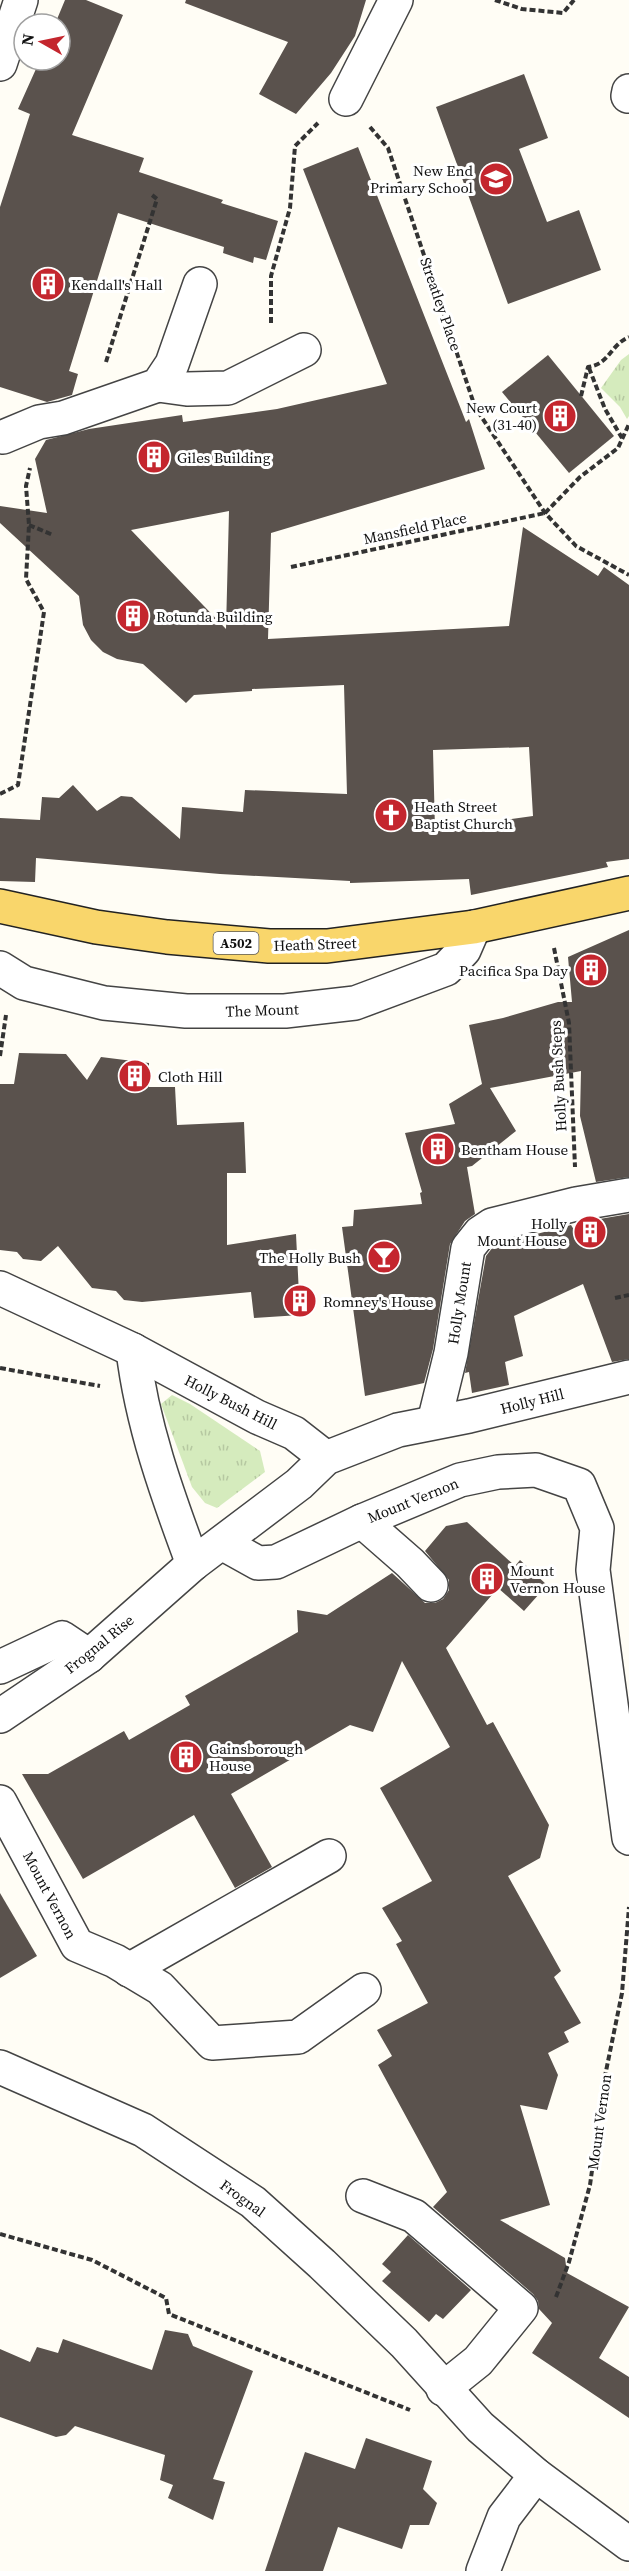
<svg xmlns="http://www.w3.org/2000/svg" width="629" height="2571" font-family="'Source Serif 4',serif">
<defs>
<pattern id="grass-tufts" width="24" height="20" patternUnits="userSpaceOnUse" patternTransform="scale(1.5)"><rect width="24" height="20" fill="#d5ebbd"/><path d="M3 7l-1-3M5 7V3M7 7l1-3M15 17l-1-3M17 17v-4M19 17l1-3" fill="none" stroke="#b6c8a1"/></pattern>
</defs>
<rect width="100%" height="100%" fill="#fffdf5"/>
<g fill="url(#grass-tufts)">
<path d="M629,354V416L627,419L620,407L601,388L621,360Z"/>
<path d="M172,1395L190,1404L260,1451L265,1472L217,1508L205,1503L192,1487L161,1404Z"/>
</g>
<g fill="#5a524d" fill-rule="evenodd">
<path d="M65,0H86L123,15L72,135L144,158L139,172L223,200L221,203L278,221L266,260L254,257L253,263L223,253L224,247L118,213L69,371L78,374L72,395L47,402L0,387V207L30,114L18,109L40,60H60V24H55Z"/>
<path d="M186,0H366L355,36L331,73L296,114L259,94L288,42L185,3Z"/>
<path d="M524,74L548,138L519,149L547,222L579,210L601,270L508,304L436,107Z"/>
<path d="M358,147L466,422L469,419L485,469L271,533L268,639L509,626L523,527L598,576L604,567L629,585V859L606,862L608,867L471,895L469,879L350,883V881L220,874L36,858L35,882L0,881V818L40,820L42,797L59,798L73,785L97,811L121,796L132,797L180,839L182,807L243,812L245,790L347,794L344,685L252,689V691L194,695L186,703L143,664L117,659L103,652L91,640L83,625L79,596L0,523V506L47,513L35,459L46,440L89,429L182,415L183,422L277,409L387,384L303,169ZM229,511L226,629L131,530ZM529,747L533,816L435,830L433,750Z"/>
<path d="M548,355L614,436L569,473L502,392Z"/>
<path d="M629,930V1177L596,1182L580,1116L581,1071L490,1088L516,1131L472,1166L467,1167L475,1214L465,1221L450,1244L433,1349L424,1383L365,1396L342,1227L353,1226L354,1210L422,1204L420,1193L422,1192L405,1133L455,1124L449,1104L482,1084L469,1025L503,1018L558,1002H572L568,957Z"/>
<path d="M19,1053L66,1054L87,1080L101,1057L149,1063V1087H175L177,1125L244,1122L246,1173H227V1245L296,1234L300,1315L254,1318L251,1292L142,1302L124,1300L116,1291L92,1288L58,1246L41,1261L23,1259L17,1252L0,1250V1084H14Z"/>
<path d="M629,1214V1359L612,1362L583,1284L514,1316L523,1356L505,1362L509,1385L472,1393L469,1372L465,1373L486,1256L493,1247L498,1244L571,1225L576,1233V1223Z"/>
<path d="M467,1522L515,1566L520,1560L547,1585L524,1611L498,1588L446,1648L487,1725L493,1722L549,1825L540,1858L508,1876L561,1971L554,1977L581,2023L564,2032L569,2042L548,2053L558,2075L547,2110L520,2105L550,2205L500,2220L565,2258L567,2273L629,2307L599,2358L629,2377V2418L532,2353L552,2323L539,2309L538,2301L533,2294L433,2207L447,2192L378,2065L392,2056L377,2030L428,2003L396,1944L402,1941L382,1908L432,1881L380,1788L450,1747L402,1661L373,1732L350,1725L231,1794L272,1867L235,1888L194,1815L83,1879L22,1774H48L124,1731L129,1740L190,1705L185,1696L298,1632L297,1610L327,1615L392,1573L425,1603H435L443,1599L449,1590V1580L425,1551L446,1526Z"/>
<path d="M0,1893L37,1956L0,1978Z"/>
<path d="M408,2235L471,2290L443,2319L436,2314L429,2322L382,2281L391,2272L382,2264Z"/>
<path d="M165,2330L188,2334L193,2346L253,2371L213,2479L225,2482L213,2520L168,2498L173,2485L160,2480L165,2455L75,2426L66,2435L56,2437L0,2417V2349L30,2362L37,2347L58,2353L63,2339L152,2370Z"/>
<path d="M366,2438L432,2461L423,2489L437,2503L429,2525H410L402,2549L338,2527L323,2571H265L305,2452L355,2469Z"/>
</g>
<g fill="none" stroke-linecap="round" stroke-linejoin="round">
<defs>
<g id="minor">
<path d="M0,64L21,0"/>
<path d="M628,96L629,91"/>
<path d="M346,99L396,0"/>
<path d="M158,385L187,389L228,388L304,350"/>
<path d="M3,437L39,422L63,418L158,385L172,364L200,284"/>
<path d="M0,968L24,983L104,1003L186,1011H285L355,1003L446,969L464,950L474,927"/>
<path d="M0,1288L133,1350L257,1417L294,1433L326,1458"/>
<path d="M133,1350C142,1425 167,1494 193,1564"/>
<path d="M434,1422L451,1353L468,1248L480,1233L492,1225L576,1204L629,1195"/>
<path d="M362,1521L410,1563L431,1585"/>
<path d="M222,1543L258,1563L276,1562L362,1521L460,1480L498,1472L536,1470L579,1485L597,1528L593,1570L629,1838"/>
<path d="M0,1667L62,1638L89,1656"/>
<path d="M0,1716L89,1656L193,1564L299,1484L326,1458L398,1430L469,1416L629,1377"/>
<path d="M0,1802L77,1945L115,1961L160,1988L212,2043L298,2037L364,1990"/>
<path d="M129,1970L329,1856"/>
<path d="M0,2067L143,2130L253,2202L322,2264L404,2343L480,2427L536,2475L629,2544"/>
<path d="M363,2196L414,2216L521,2308L478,2361L443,2389"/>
<path d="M483,2571L504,2517L536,2475"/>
</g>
<path id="major" d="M0,906L96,927L167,937L269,946H327L474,927L629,893"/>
</defs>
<use href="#minor" stroke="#444" stroke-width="36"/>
<use href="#major" stroke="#222" stroke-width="36"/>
<g stroke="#333" stroke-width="4" stroke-dasharray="6 3" stroke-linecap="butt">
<path d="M495,0L522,9L563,13L574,0"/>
<path d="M370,127L388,148L475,407L545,513L576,546L629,575"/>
<path d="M271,323V276L290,208L295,146L318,123"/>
<path d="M106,362L157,199L152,195"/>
<path d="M589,368L605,409L622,438"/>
<path d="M581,396L588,367C610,364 610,345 629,337"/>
<path d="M545,513L580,477L618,448L629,424"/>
<path d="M29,525L53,535"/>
<path d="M291,567L545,513"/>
<path d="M0,794L18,785L44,612L26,579L29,525L26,486L30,468"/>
<path d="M554,948L569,1023L575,1167"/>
<path d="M0,1056L6,1015"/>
<path d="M615,1298L629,1295"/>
<path d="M0,1368L100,1386"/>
<path d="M0,2234L92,2260L166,2298L169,2314L410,2410"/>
<path d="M556,2297L569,2262L590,2185L605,2076L622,1993L629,1907"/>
</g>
<use href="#minor" stroke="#fff" stroke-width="33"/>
<use href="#major" stroke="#f9d66b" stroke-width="33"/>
</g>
<defs>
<symbol id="school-disc" viewBox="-11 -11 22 22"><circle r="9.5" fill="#c4262e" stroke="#fff"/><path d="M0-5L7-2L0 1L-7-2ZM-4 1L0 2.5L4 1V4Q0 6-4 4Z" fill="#fff"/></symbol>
<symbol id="building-disc" viewBox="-11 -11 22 22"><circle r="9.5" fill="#c4262e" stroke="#fff"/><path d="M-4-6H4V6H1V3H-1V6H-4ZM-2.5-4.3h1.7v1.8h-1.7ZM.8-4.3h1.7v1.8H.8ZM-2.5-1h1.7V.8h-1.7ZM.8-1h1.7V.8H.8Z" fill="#fff"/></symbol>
<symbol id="church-disc" viewBox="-11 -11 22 22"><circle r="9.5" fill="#c4262e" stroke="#fff"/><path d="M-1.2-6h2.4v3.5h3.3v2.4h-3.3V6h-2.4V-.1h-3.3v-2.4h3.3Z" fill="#fff"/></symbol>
<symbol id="bar-disc" viewBox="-11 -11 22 22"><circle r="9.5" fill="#c4262e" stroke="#fff"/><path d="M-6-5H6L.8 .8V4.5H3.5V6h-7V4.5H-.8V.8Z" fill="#fff"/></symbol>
</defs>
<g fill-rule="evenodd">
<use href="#school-disc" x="477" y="160" width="38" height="38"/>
<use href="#building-disc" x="29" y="265" width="38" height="38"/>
<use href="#building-disc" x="541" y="397" width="38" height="38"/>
<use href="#building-disc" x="135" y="438" width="38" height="38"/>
<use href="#building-disc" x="114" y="597" width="38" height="38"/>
<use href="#church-disc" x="372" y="796" width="38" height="38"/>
<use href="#building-disc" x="572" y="951" width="38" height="38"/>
<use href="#building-disc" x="116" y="1057" width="38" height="38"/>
<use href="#building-disc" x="419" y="1130" width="38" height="38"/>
<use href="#building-disc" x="571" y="1213" width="38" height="38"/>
<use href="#bar-disc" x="365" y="1238" width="38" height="38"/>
<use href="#building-disc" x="281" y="1282" width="38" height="38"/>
<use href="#building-disc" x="468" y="1560" width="38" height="38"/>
<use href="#building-disc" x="167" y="1738" width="38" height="38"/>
</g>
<g text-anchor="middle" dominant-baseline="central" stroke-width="6" stroke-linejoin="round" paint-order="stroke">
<rect fill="#fff" stroke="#585858" stroke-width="1.5" x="213.5" y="932" width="45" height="22" rx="4.5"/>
<g font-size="14" font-weight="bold" fill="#111">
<text x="236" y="943">A502</text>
</g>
<g font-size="15" fill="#111" stroke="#fff" text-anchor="start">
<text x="473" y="170" text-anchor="end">New End<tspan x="473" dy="17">Primary School</tspan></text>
<text x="71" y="284">Kendall's Hall</text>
<text x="537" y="407" text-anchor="end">New Court<tspan x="537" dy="17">(31-40)</tspan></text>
<text x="177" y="457">Giles Building</text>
<text x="156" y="616">Rotunda Building</text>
<text x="414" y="806">Heath Street<tspan x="414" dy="17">Baptist Church</tspan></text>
<text x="568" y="970" text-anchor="end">Pacifica Spa Day</text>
<text x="158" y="1076">Cloth Hill</text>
<text x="461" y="1149">Bentham House</text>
<text x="567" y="1223" text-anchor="end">Holly<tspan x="567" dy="17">Mount House</tspan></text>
<text x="361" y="1257" text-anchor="end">The Holly Bush</text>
<text x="323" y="1301">Romney's House</text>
<text x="510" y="1570">Mount<tspan x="510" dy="17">Vernon House</tspan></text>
<text x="209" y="1748">Gainsborough<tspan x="209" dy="17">House</tspan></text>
</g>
<g font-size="15" fill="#111" stroke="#fff">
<text transform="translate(441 304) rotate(71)">Streatley Place</text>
<text transform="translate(415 528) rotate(-12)">Mansfield Place</text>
<text transform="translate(315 944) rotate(-2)">Heath Street</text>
<text transform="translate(262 1010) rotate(-2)">The Mount</text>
<text transform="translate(558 1076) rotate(-93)">Holly Bush Steps</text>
<text transform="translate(459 1303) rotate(-81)">Holly Mount</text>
<text transform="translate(532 1401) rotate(-14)">Holly Hill</text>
<text transform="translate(231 1402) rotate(27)">Holly Bush Hill</text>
<text transform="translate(413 1500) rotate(-22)">Mount Vernon</text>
<text transform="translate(99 1644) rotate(-39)">Frognal Rise</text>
<text transform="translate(50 1895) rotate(62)">Mount Vernon</text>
<text transform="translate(599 2122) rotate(-82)">Mount Vernon</text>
<text transform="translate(243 2198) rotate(36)">Frognal</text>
</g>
</g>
<g transform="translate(42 42) rotate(279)"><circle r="28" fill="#ffffff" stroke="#a0a0a0" stroke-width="1.5"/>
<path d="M0-4.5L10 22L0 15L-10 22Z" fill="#c4262e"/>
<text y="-9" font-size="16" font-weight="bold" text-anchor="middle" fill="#111111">N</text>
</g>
</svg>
